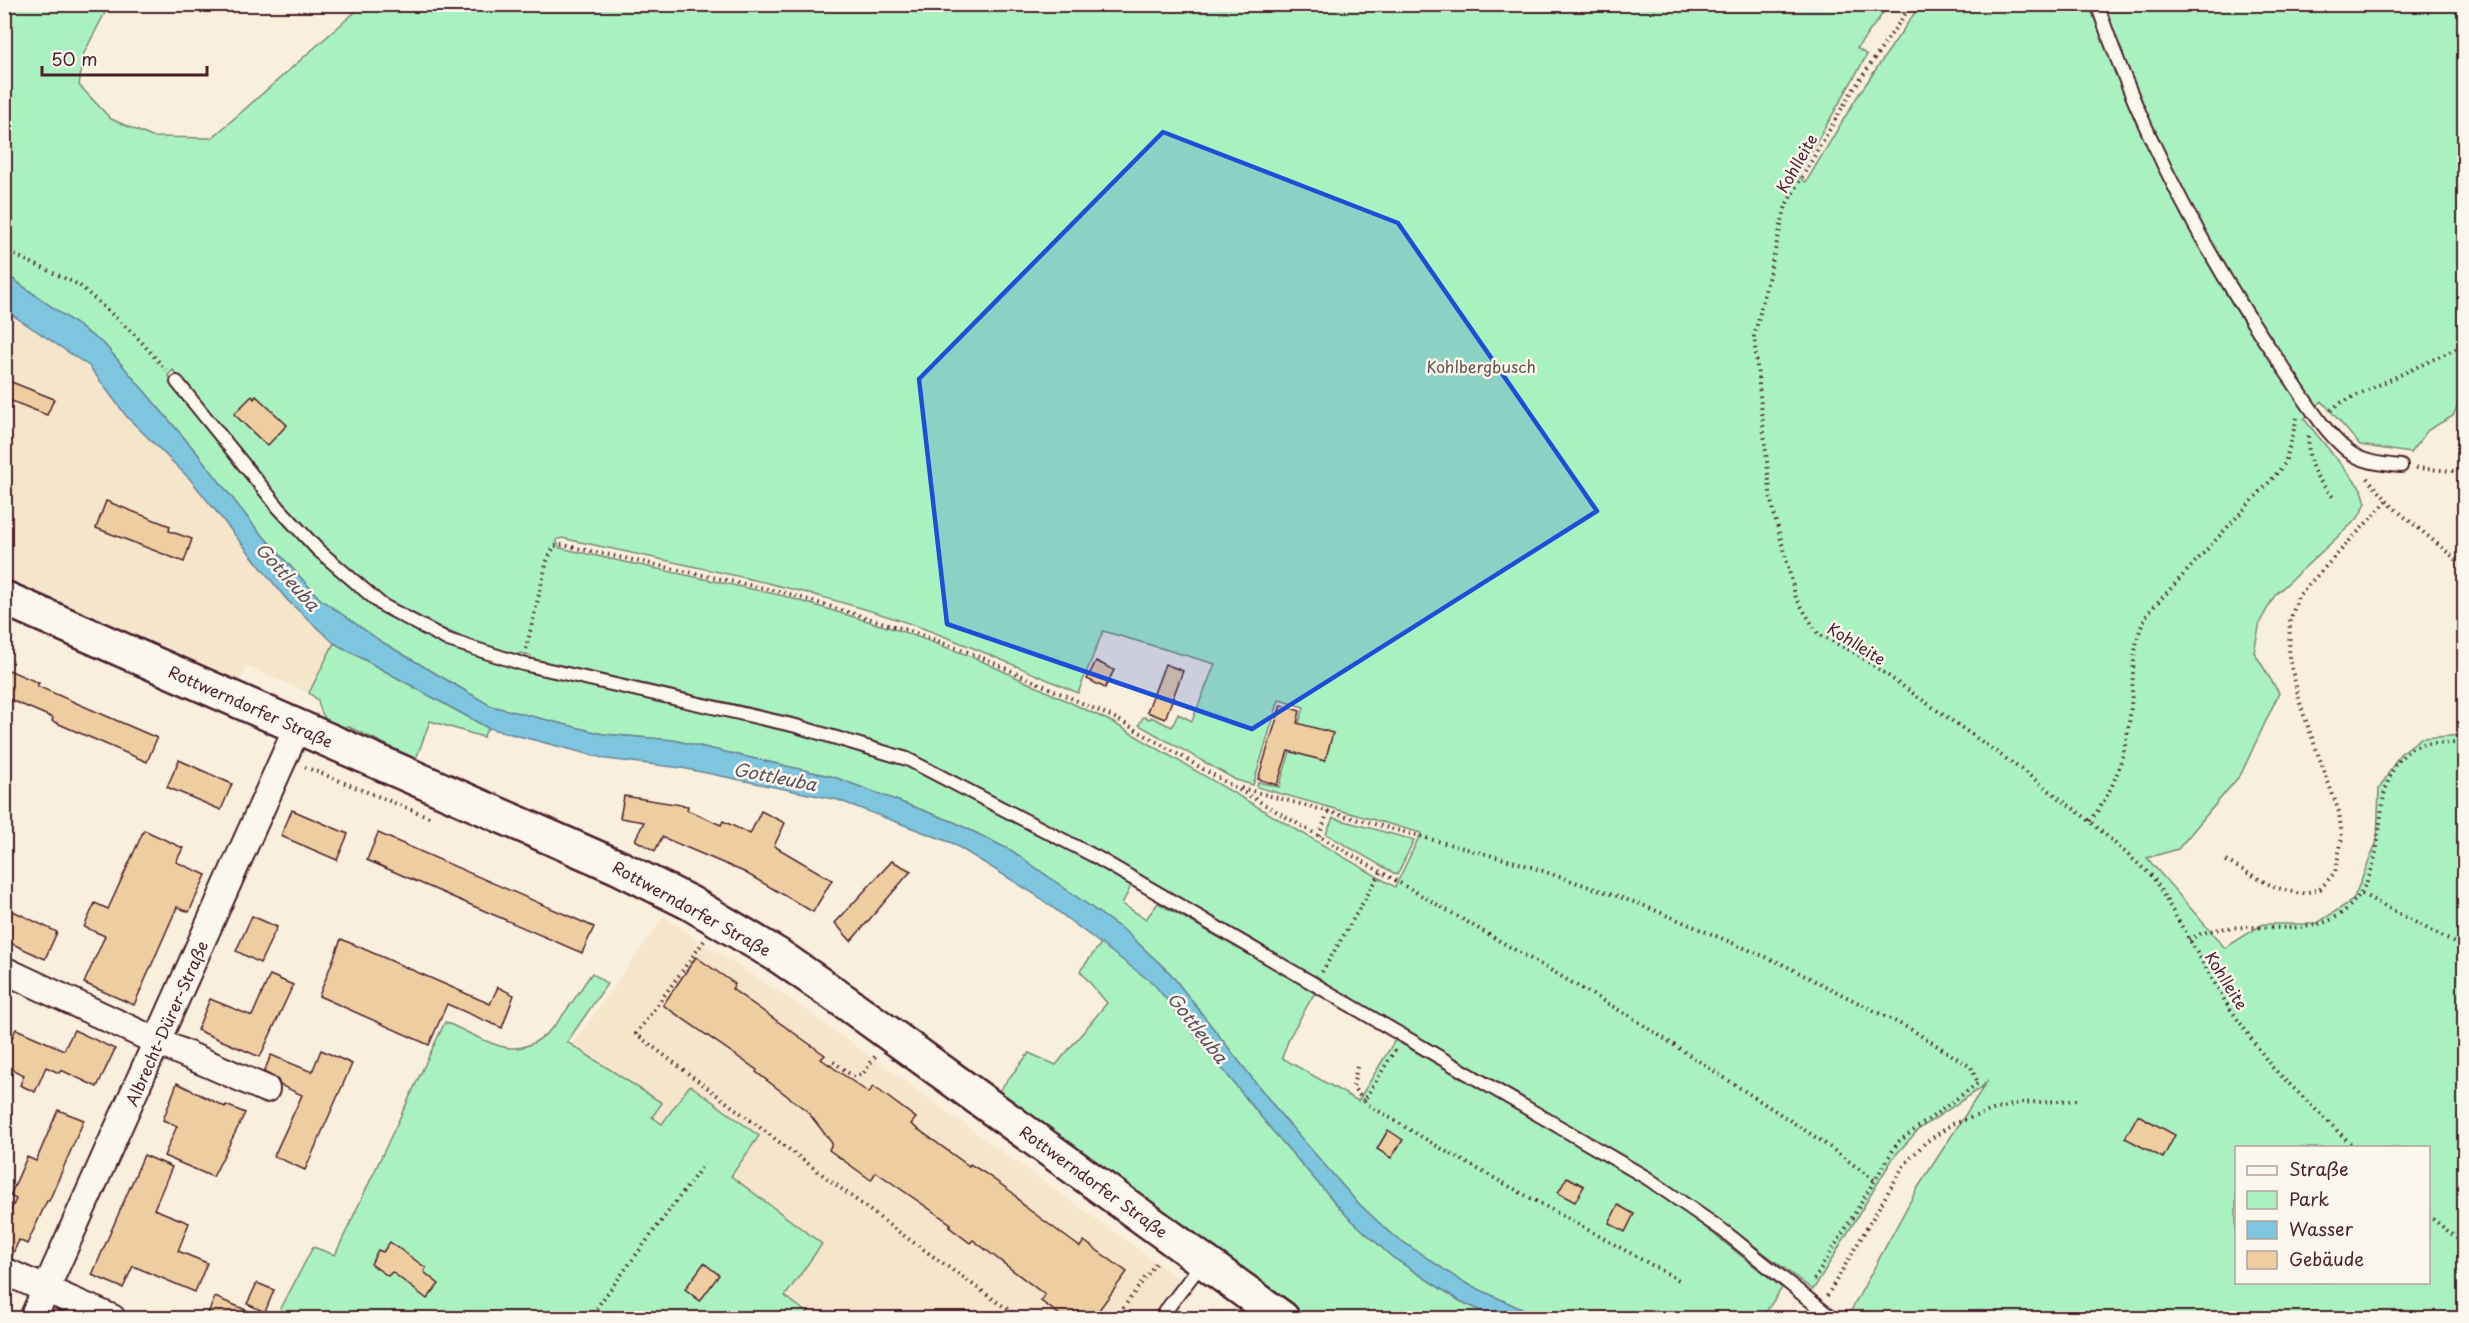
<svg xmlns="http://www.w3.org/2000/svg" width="2469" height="1323" font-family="'Playpen Sans',sans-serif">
<rect width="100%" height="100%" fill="#f8efdd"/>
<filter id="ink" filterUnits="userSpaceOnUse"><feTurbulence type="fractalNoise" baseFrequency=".0167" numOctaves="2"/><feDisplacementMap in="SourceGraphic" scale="12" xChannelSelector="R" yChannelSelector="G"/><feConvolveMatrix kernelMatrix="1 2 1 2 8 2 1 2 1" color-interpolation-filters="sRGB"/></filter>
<g filter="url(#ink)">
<g fill="#f5e5cb">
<path d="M4,311L89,366L127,417L190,479L287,600L334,643L309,693L247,666L238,686L5,579Z"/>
<path d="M664,916L706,946L786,996L1193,1289L1172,1318H768L822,1244L651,1117L662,1102L573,1044Z"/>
</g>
<g fill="#a9f2c0" stroke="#7a8876" stroke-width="1.5" fill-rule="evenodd">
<path d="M4,5H109L84,53L79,85L111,119L152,137L212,138L363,5H1889L1857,48L1867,55L1797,176L1806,182L1857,97L1920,5H2464V390L2453,416L2428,430L2410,453L2360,445L2322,401L2304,419L2362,490L2366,503L2358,518L2275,595L2260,622L2254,652L2279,693L2241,774L2178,849L2147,858L2225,948L2263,924H2316L2353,900L2377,841L2379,789L2400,754L2421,738L2464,735V1318H1850L1848,1316L1917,1189L1988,1080L1981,1088L1919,1129L1893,1158L1813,1290L1727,1225L1645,1170L1323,984V980L1315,975L1312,978L904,754L795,718L532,659L530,655L520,653L517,658L448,631L385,599L323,548L277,501L173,370L168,375L273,510L316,554L446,645L521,670L798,732L904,764L1092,860L1131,886L1122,904L1146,919L1158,903L1315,992L1289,1038L1282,1058L1358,1101L1395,1040L1643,1183L1692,1217L1782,1288L1762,1318H1541L1461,1281L1390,1233L1356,1201L1281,1115L1170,973L1126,932L1012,851L954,822L834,777L673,740L603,734L491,706L382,642L320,599L255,527L197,453L105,345L5,273ZM562,538C679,564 798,585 911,624C968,644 1023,669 1078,693L1103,631L1215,664L1192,721L1178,714L1172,727L1151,717L1150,719L1143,717L1139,725L1236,780L1253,785L1279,700L1304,707L1279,787L1258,782L1257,787L1421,833L1395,887L1112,722L973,657L904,632L784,596L560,548L556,540ZM2236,1148H2428V1282H2236Z"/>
<path d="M334,643L488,728L483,737L430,721L416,759L347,726L343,733C328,723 321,718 318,700L309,693Z"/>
<path d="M1333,818L1414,840L1397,875L1326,834Z"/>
<path d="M1102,942L1154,984L1271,1129L1346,1215L1392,1257L1460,1301L1497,1318H1307L998,1092L1029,1053L1056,1065L1107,1003L1080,971Z"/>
<path d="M592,973L607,984L567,1042L662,1103L652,1117L662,1124L690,1085L759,1136L731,1176L822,1244L785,1296L814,1318H276L313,1247L335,1255L445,1022C462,1029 493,1047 510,1048C548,1051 572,1000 592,973Z"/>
</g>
<path fill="#7ec6df" stroke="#698397" stroke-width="1.5" d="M4,273L105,345L197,453L255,527L320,599L382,642L491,706L603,734L673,740L834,777L954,822L1012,851L1126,932L1170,973L1281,1115L1356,1201L1390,1233L1461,1281L1541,1318H1497L1460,1301L1392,1257L1346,1215L1271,1129L1154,984L1036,895L952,843L838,800L682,768L607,759L488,728L334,643L287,600L190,479L127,417L89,366L5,310Z"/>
<g fill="#eecea0" stroke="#4a1f2b" stroke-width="1.5">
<path d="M4,379L54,399L47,415L4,398Z"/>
<path d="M252,396L254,399L256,396L287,425L267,446L234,414Z"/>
<path d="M106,501L170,526L169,531L192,539L184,562L96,528Z"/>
<path d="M1096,661L1114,670L1105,688L1087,679Z"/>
<path d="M1165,664L1183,671L1165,719L1147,712Z"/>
<path d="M4,668L39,683L37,686L157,738L147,762L52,721L53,718L4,697Z"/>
<path d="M1281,705L1300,711L1297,723L1333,733L1325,761L1288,751L1277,785L1258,779Z"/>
<path d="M179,760L232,784L221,810L167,787Z"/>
<path d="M624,796L688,806L687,810L721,825L723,821L750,834L761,811L785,823L774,846L832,880L813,912L744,872L662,837L655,851L635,840L644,822L620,818Z"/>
<path d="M292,810L348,834L337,860L281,836Z"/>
<path d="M144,830L183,848L176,862L206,875L189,912L177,907L134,1005L84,983L105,936L84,927L95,903L108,909Z"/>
<path d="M378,833L594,927L582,953L367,860Z"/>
<path d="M892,861L911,871L851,941L835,923Z"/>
<path d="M13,911L57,932L45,959L4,940V928Z"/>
<path d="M252,916L277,927L260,963L236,951Z"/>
<path d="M341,939L490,1004L498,987L514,995L502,1028L447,1004L429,1045L319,996Z"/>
<path d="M696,957L735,984L732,989L825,1055L821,1059L869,1093L873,1086L916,1118L911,1124L969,1166L970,1164L983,1172L1013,1193L1024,1206L1080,1247L1084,1241L1127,1272L1093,1318H1064L1041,1301L1045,1295L973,1240L970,1243L949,1227L951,1224L876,1172L871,1180L829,1150L832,1143L807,1111L756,1072L757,1070L663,1005Z"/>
<path d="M270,975L293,985L260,1057L197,1030L210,999L252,1016Z"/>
<path d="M16,1029L64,1050L74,1030L115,1049L97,1087L61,1070L59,1073L46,1067L35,1092L20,1085L24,1075L4,1066V1055Z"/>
<path d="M321,1050L352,1064L305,1170L274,1156L302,1095L280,1085L278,1080L264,1072L271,1055L312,1072Z"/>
<path d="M177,1083L225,1107L226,1105L245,1113L213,1177L164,1156L177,1126L163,1120Z"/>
<path d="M58,1110L84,1120L49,1201H47L27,1244L19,1240L11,1258L4,1256V1225L16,1199L10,1196L27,1157L36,1161Z"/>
<path d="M2138,1115L2175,1135L2163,1158L2125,1138Z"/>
<path d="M1388,1130L1403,1140L1391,1158L1377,1149Z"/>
<path d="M144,1155L172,1167L154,1209L189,1223L178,1251L207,1263L195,1292L133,1266L123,1288L92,1275Z"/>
<path d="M1567,1177L1584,1186L1575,1202L1558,1193Z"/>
<path d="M1618,1205L1634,1214L1625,1232L1609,1223Z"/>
<path d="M390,1242L426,1268L424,1272L439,1284L427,1299L392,1272L388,1276L371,1264L378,1250L383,1252Z"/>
<path d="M704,1263L719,1275L700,1301L685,1289Z"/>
<path d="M257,1283L274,1290L265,1312L247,1304Z"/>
<path d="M215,1297L265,1318H206Z"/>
</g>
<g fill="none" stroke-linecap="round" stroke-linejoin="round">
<defs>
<g id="lane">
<path d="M2097,4C2142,135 2205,256 2284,369C2303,396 2322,430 2348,451C2363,463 2383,464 2401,466"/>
<path d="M177,382L279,508L318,550L382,605L448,640L523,664L796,726L907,759L1096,857L1647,1178L1725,1232L1832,1318"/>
<path d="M1160,1318L1203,1262"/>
</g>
<g id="street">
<path d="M4,970L158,1042L266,1089"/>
<path d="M4,1271L112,1318"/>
<path d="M33,1318L298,726"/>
</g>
<path id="secondary" d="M4,598L618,867L690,903L779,956L844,1001L1282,1318"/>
</defs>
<use href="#lane" stroke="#4a1f2b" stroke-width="16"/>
<use href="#street" stroke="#4a1f2b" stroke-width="30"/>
<use href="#secondary" stroke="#4a1f2b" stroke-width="38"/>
<g stroke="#4a1f2b" stroke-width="4" stroke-dasharray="1.5 4.5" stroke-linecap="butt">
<path d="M1912,4L1849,96L1786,205L1754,337L1771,501L1796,598L1818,634L1857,654L2022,770L2090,821L2153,877L2228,1006L2271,1066L2355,1148"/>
<path d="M4,250L79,285L136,336L166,370"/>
<path d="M2331,410L2340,403L2464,345"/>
<path d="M2309,436C2306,464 2316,478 2334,498"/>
<path d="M2416,468L2464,472"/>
<path d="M2367,478L2394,508L2464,566"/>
<path d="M526,649L547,561L554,546L563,545L786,593L907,630L974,654L1117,719L1631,1017L1820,1140L1874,1180"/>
<path d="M305,767L432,818"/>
<path d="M1241,788L1519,863L1640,904L1780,963L1912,1030L1971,1067L1978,1083L1898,1142L1813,1282"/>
<path d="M2090,821C2117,788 2127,748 2131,706C2134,674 2131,641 2148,613L2274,477L2285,463L2297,418"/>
<path d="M1319,836L1328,812"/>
<path d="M2226,861L2274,887L2300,894L2320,889L2335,872L2342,838L2339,812L2301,707L2289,658L2290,621L2298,596L2387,501"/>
<path d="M2362,894L2464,948"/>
<path d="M2189,940C2234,911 2303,945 2343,912C2400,866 2361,785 2411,749C2428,738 2447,747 2464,741"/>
<path d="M704,941L636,1034L896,1230L1020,1318"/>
<path d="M1322,972L1381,872"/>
<path d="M1395,1050L1364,1101L1367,1104L1447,1152L1679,1280"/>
<path d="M830,1065L832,1061L853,1076L863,1074L876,1055"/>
<path d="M1357,1067L1353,1087L1364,1101"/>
<path d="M2428,1215L2464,1244"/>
<path d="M1827,1296L1904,1165L1926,1142L1953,1124L1993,1110L2019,1103L2079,1100"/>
<path d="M589,1318L704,1164"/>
<path d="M1116,1318L1158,1260"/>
</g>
<use href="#lane" stroke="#fbf7ec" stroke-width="12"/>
<use href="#street" stroke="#fbf7ec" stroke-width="26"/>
<use href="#secondary" stroke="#fbf7ec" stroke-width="33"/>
</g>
</g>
<path fill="#1d4ed8" fill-opacity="0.2" stroke="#1d4ed8" stroke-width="4.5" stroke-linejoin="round" d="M1163,132L1398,223L1597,511L1252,729L947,624L919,379Z"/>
<g text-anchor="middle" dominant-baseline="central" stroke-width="5" stroke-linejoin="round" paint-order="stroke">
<g font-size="16" fill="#4a1f2b" stroke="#fbf7ec">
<text transform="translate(1796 163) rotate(-60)">Kohlleite</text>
<text transform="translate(1857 643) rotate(32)">Kohlleite</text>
<text transform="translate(251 706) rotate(24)">Rottwerndorfer Straße</text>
<text transform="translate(692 908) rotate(29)">Rottwerndorfer Straße</text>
<text transform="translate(2227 980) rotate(58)">Kohlleite</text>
<text transform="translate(166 1023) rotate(-66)">Albrecht-Dürer-Straße</text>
<text transform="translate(1094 1181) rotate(36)">Rottwerndorfer Straße</text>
</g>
<g font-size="16" fill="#625450" stroke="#fbf7ec">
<text x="1481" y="366">Kohlbergbusch</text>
</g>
<g font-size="18" font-style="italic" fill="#5a5161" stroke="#fbf7ec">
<text transform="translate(288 576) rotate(48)">Gottleuba</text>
<text transform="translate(775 776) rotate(11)">Gottleuba</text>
<text transform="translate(1198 1027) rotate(52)">Gottleuba</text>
</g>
</g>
<rect width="2469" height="1323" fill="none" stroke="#fbf7ec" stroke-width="24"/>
<rect x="12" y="12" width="2445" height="1299" fill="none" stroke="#4a1f2b" stroke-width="2" filter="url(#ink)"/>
<rect x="2235" y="1146" width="195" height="138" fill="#fbf7ec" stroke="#b4a19f" stroke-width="1.5"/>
<rect x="2247" y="1166" width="30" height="9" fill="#fbf7ec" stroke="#b4a19f" stroke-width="1.5"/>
<text x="2289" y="1176" font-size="18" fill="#4a1f2b">Straße</text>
<rect x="2247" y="1191" width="30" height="18" fill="#a9f2c0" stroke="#b4a19f" stroke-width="1.5"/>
<text x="2289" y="1206" font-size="18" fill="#4a1f2b">Park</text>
<rect x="2247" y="1221" width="30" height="18" fill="#7ec6df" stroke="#b4a19f" stroke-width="1.5"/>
<text x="2289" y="1236" font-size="18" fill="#4a1f2b">Wasser</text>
<rect x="2247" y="1251" width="30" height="18" fill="#eecea0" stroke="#b4a19f" stroke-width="1.5"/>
<text x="2289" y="1266" font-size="18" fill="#4a1f2b">Gebäude</text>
<path d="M42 66v9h165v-9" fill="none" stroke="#4a1f2b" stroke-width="3"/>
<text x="51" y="66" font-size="18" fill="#4a1f2b" stroke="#fbf7ec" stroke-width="4.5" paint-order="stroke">50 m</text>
</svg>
